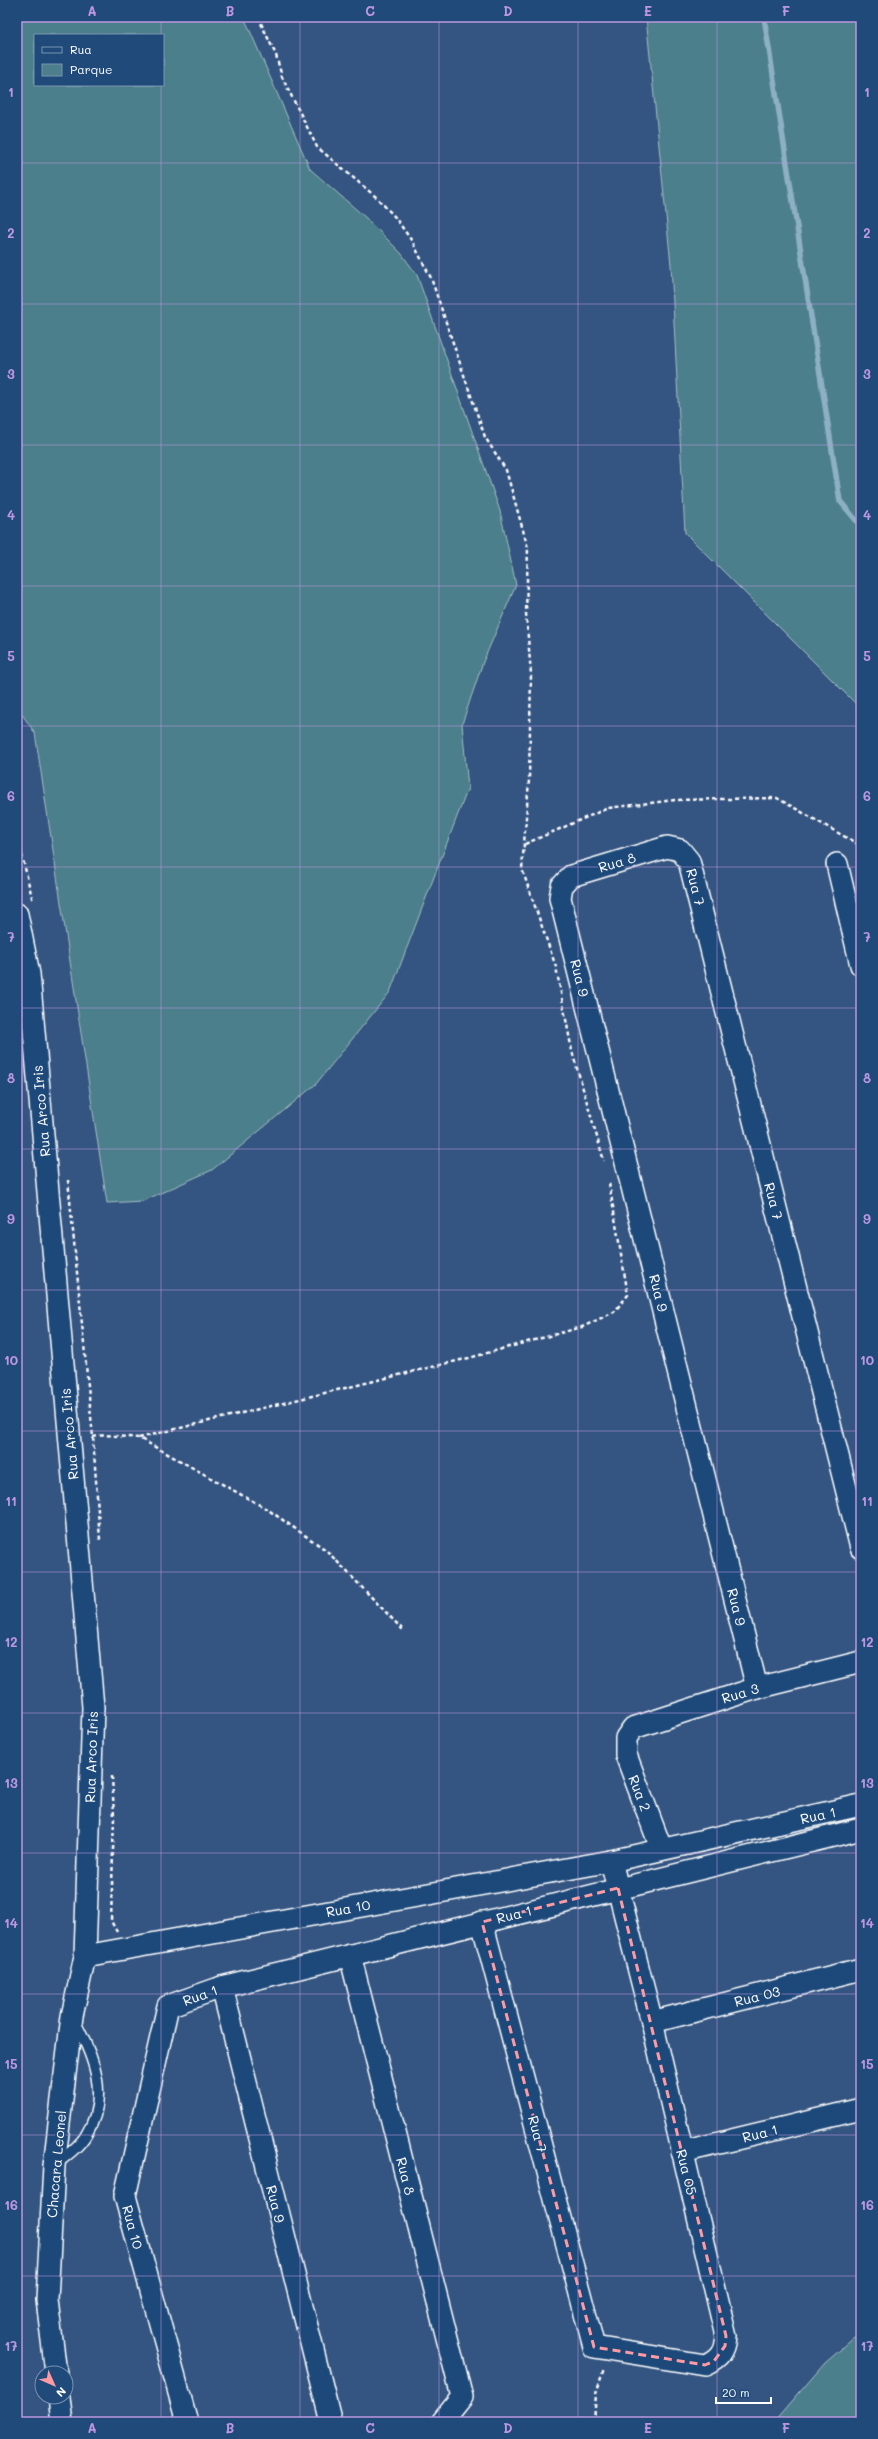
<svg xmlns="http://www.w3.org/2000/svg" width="878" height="2439" font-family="Mali,sans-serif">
<rect width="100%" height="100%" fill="#345481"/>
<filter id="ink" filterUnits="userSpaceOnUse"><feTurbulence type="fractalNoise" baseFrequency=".025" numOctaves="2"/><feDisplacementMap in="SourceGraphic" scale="8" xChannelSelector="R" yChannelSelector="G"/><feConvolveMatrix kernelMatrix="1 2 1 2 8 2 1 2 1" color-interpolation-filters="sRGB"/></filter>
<g filter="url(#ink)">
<g fill="#4c7f8b" stroke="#a6bfc5" fill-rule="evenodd">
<path d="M17,17H244L310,169L366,218L401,253L417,275L500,511L516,585L483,662L462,724L468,788L390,992L316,1084L212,1170L143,1201L107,1203L35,733L17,707ZM35,35H163V85H35Z"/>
<path d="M646,17H861V709L685,533L671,265Z"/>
<path d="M861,2332V2422H774L825,2363Z"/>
</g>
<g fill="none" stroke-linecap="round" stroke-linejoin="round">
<path stroke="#8eb0c4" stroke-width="5.5" d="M764,17L840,501L861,526"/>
<defs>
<path id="lane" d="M55,2165C66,2156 79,2147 86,2135C110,2097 94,2057 75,2022"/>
<g id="street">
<path d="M837,864L861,965"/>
<path d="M17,914L29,974L93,1707L85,1956L72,2016L54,2166L47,2300L56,2373"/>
<path d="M757,1688L560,898L562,886L571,876L667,847L680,850L689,861L861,1548"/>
<path d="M661,1848L626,1755V1738L633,1728L757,1688L861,1662"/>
<path d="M482,1922L594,2347L705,2365C719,2359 725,2351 726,2336L652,2022L611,1861"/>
<path d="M350,1955L462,2397L442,2422"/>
<path d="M85,1956L611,1861L861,1805"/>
<path d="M222,1987L331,2422"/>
<path d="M652,2022L861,1969"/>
<path d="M682,2152L861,2109"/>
<path d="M59,2397L62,2422"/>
<path d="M187,2422L125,2196L168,2006L222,1987L861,1829"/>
</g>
</defs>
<use href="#lane" stroke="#fff" stroke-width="13"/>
<use href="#street" stroke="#fff" stroke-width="24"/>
<g stroke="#fff" stroke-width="2.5" stroke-dasharray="4 3" stroke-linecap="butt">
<path d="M258,17L276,55L282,77L317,147L376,197L394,216L412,241L431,278L485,437L506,470L528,548L526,613L531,674L529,780L522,869L556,967L572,1051L604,1161"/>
<path d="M17,834L33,902"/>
<path d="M525,844L608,808L675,800L777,798L861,846"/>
<path d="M68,1180L93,1437L100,1540"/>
<path d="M93,1437L105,1435L139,1438L267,1509L326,1550L403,1630"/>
<path d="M139,1438L469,1358L582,1327L614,1312L628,1295L609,1183"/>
<path d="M112,1776L114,1816L111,1921L117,1932"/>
<path d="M594,2422L596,2394L604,2368"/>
</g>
<use href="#lane" stroke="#1f4a7a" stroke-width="10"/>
<use href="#street" stroke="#1f4a7a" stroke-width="21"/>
</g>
</g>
<path fill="none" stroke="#ff9aa2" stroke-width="3" stroke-dasharray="8 5" stroke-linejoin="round" d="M618,1888L726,2336L725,2346L714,2361L705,2365L594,2347L482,1922Z"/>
<path fill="none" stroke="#bd96df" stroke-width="1" stroke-opacity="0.55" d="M161,17V35M300,17V2422M439,17V2422M578,17V2422M717,17V2422M161,85V2422M17,163H861M17,304H861M17,445H861M17,586H861M17,726H861M17,867H861M17,1008H861M17,1149H861M17,1290H861M17,1431H861M17,1572H861M17,1713H861M17,1853H861M17,1994H861M17,2135H861M17,2276H861"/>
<g text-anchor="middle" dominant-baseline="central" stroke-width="3.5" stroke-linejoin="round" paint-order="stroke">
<g font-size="14" fill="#fff" stroke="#1f4a7a">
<text transform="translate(617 862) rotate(-17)">Rua 8</text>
<text transform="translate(696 887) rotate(76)">Rua 7</text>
<text transform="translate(580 978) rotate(76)">Rua 9</text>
<text transform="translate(41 1111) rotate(-95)">Rua Arco Iris</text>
<text transform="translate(774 1201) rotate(76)">Rua 7</text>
<text transform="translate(659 1293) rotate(76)">Rua 9</text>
<text transform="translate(69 1434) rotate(-95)">Rua Arco Iris</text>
<text transform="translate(737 1607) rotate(76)">Rua 9</text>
<text transform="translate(740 1693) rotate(-17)">Rua 3</text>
<text transform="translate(91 1757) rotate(-88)">Rua Arco Iris</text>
<text transform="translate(640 1793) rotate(69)">Rua 2</text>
<text transform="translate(818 1815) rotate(-12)">Rua 1</text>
<text transform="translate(348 1908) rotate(-10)">Rua 10</text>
<text transform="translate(514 1914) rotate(-14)">Rua 1</text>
<text transform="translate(200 1995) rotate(-20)">Rua 1</text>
<text transform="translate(757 1996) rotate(-14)">Rua 03</text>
<text transform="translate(760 2133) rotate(-14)">Rua 1</text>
<text transform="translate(538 2134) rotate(75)">Rua 7</text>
<text transform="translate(56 2164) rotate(-85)">Chacara Leonel</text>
<text transform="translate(687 2172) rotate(76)">Rua 05</text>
<text transform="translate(406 2176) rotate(76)">Rua 8</text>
<text transform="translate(276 2204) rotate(76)">Rua 9</text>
<text transform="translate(133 2227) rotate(75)">Rua 10</text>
</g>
</g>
<rect width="878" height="2439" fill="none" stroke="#1f4a7a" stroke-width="44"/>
<rect x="34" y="34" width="130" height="52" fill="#1f4a7a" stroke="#7992af"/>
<rect x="42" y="47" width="20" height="6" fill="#1f4a7a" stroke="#7992af"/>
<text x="70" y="54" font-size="12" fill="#ffffff">Rua</text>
<rect x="42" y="64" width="20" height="12" fill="#4c7f8b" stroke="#7992af"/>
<text x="70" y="74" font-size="12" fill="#ffffff">Parque</text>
<g transform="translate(54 2385) rotate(135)"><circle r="19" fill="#1f4a7a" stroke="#7992af"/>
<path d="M0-3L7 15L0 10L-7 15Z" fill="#ff9aa2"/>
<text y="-6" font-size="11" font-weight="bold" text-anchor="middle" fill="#ffffff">N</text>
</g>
<path d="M716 2397v6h55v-6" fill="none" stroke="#ffffff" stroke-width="2"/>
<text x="722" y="2397" font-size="12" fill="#ffffff" stroke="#1f4a7a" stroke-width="3" paint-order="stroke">20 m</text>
<rect x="22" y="22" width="834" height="2395" fill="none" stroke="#bd96df" stroke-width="1.5"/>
<g font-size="13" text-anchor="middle" font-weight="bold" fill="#bd96df">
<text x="92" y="16">A</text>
<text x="230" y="16">B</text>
<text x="370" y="16">C</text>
<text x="508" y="16">D</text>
<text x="648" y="16">E</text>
<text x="786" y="16">F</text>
<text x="11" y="97">1</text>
<text x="867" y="97">1</text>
<text x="11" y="238">2</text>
<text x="867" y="238">2</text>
<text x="11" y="379">3</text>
<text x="867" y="379">3</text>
<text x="11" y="520">4</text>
<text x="867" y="520">4</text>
<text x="11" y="661">5</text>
<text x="867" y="661">5</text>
<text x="11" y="801">6</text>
<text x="867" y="801">6</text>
<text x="11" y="942">7</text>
<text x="867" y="942">7</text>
<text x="11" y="1083">8</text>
<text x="867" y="1083">8</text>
<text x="11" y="1224">9</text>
<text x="867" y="1224">9</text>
<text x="11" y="1365">10</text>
<text x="867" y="1365">10</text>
<text x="11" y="1506">11</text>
<text x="867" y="1506">11</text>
<text x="11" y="1647">12</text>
<text x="867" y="1647">12</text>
<text x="11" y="1788">13</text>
<text x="867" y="1788">13</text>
<text x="11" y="1928">14</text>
<text x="867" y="1928">14</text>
<text x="11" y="2069">15</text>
<text x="867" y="2069">15</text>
<text x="11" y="2210">16</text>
<text x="867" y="2210">16</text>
<text x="11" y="2351">17</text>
<text x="867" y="2351">17</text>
<text x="92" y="2433">A</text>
<text x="230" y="2433">B</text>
<text x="370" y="2433">C</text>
<text x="508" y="2433">D</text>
<text x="648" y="2433">E</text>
<text x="786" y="2433">F</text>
</g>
</svg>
